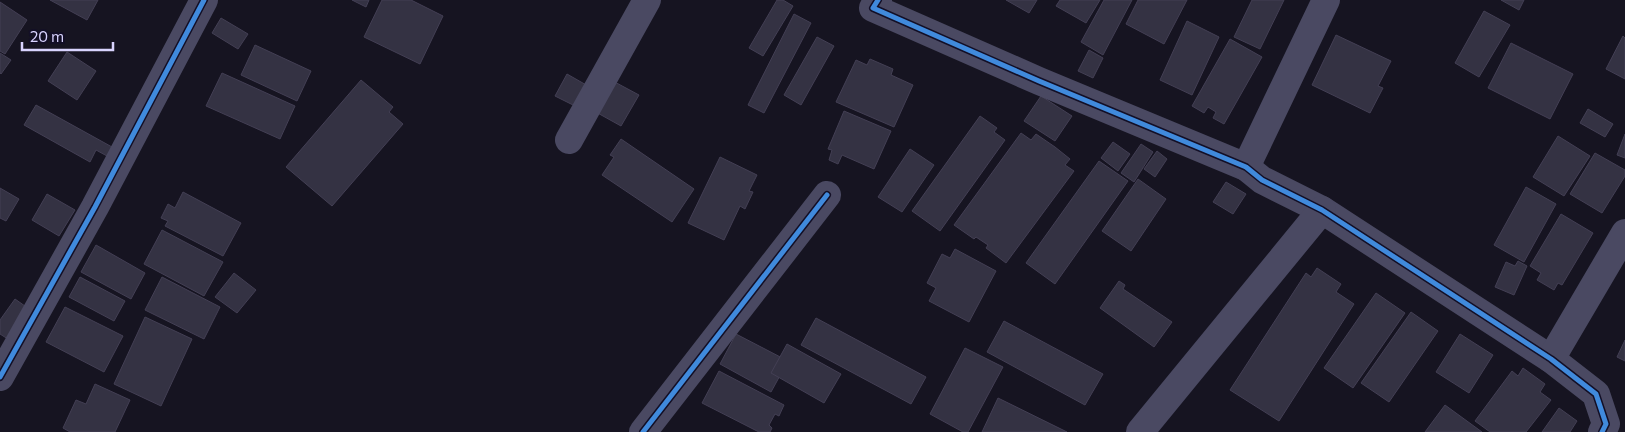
<svg xmlns="http://www.w3.org/2000/svg" width="1625" height="432" font-family="Commissioner,sans-serif">
<rect width="100%" height="100%" fill="#161421"/>
<g fill="#343243" stroke="#433f54">
<path d="M50,0H98L87,20Z"/>
<path d="M352,0H369L366,7Z"/>
<path d="M382,0H411L443,16L420,64L364,37Z"/>
<path d="M777,0H783L793,6L763,56L749,48Z"/>
<path d="M1006,0H1037L1029,13Z"/>
<path d="M1060,0H1100L1086,23L1056,6Z"/>
<path d="M1104,0H1132L1103,55L1081,42Z"/>
<path d="M1138,0H1187L1164,44L1126,24Z"/>
<path d="M1252,0H1284L1260,49L1234,37Z"/>
<path d="M1501,0H1524L1519,10Z"/>
<path d="M0,2L27,20L5,54L0,51Z"/>
<path d="M1484,11L1510,25L1479,77L1455,63Z"/>
<path d="M794,14L811,23L764,113L748,105Z"/>
<path d="M221,18L248,34L238,49L212,33Z"/>
<path d="M1187,21L1219,37L1192,95L1160,80Z"/>
<path d="M1336,35L1391,61L1378,86L1383,88L1370,113L1312,85Z"/>
<path d="M1623,36L1625,38V79L1606,69Z"/>
<path d="M817,37L834,46L801,105L784,95Z"/>
<path d="M1230,39L1262,57L1224,124L1213,118L1216,112L1208,107L1204,113L1192,106Z"/>
<path d="M1511,43L1573,74L1550,119L1488,88Z"/>
<path d="M255,45L311,71L297,101L241,75Z"/>
<path d="M1089,50L1103,58L1093,78L1078,71Z"/>
<path d="M67,52L96,71L77,100L48,81Z"/>
<path d="M0,53L11,60L1,74L0,73Z"/>
<path d="M870,59L893,69L891,75L913,85L894,127L836,102L856,60L867,65Z"/>
<path d="M222,73L295,106L280,139L206,106Z"/>
<path d="M567,74L588,86L577,107L555,96Z"/>
<path d="M361,80L393,107L389,112L403,124L332,206L286,167Z"/>
<path d="M611,80L639,95L621,126L594,111Z"/>
<path d="M1041,96L1072,116L1055,141L1024,121Z"/>
<path d="M36,105L112,147L107,156L96,150L90,162L24,125Z"/>
<path d="M1588,109L1613,124L1605,137L1580,123Z"/>
<path d="M844,111L891,131L874,169L842,155L838,164L829,160L832,150L828,149Z"/>
<path d="M980,116L997,128L994,132L1005,140L940,231L912,211Z"/>
<path d="M1021,133L1031,140L1036,134L1055,147L1070,159L1065,165L1074,171L1006,263L986,248L988,245L976,237L974,239L954,225Z"/>
<path d="M1625,134V158L1617,155Z"/>
<path d="M1558,136L1590,156L1564,196L1533,177Z"/>
<path d="M621,139L694,189L672,222L602,175L614,157L610,155Z"/>
<path d="M1113,142L1130,154L1118,171L1101,158Z"/>
<path d="M1141,144L1153,152L1134,182L1121,173Z"/>
<path d="M910,149L934,165L902,212L878,197Z"/>
<path d="M1157,151L1167,159L1155,177L1144,169Z"/>
<path d="M1595,153L1625,170V176L1602,213L1570,194Z"/>
<path d="M720,157L757,175L749,191L753,192L745,209L740,206L724,240L688,223Z"/>
<path d="M1099,161L1128,181L1055,284L1026,263Z"/>
<path d="M1138,179L1166,199L1131,251L1102,231Z"/>
<path d="M1226,182L1246,194L1233,214L1213,202Z"/>
<path d="M1526,187L1556,204L1524,262L1494,245Z"/>
<path d="M0,188L19,199L6,221L0,218Z"/>
<path d="M183,192L241,223L223,256L165,226L168,221L161,218L168,204L175,208Z"/>
<path d="M47,194L75,210L59,236L32,220Z"/>
<path d="M1561,214L1593,233L1562,285L1558,283L1554,290L1537,280L1541,273L1530,266Z"/>
<path d="M162,230L223,262L204,296L144,264Z"/>
<path d="M96,245L145,273L131,299L81,272Z"/>
<path d="M955,249L996,271L969,322L929,301L936,288L927,283L942,254L950,258Z"/>
<path d="M1518,261L1527,266L1514,295L1495,287L1506,262L1515,266Z"/>
<path d="M1317,268L1341,284L1336,292L1354,304L1279,421L1230,390L1306,273L1311,277Z"/>
<path d="M234,273L256,290L237,313L215,297Z"/>
<path d="M80,277L125,301L114,321L69,297Z"/>
<path d="M162,277L220,307L204,339L145,310Z"/>
<path d="M1119,281L1125,285L1123,289L1172,322L1154,347L1100,308Z"/>
<path d="M1376,293L1405,313L1353,388L1324,368Z"/>
<path d="M15,299L32,311L11,341L0,334V320Z"/>
<path d="M65,307L123,336L104,372L46,342Z"/>
<path d="M1411,312L1438,331L1389,402L1361,383Z"/>
<path d="M145,317L192,339L161,406L114,384Z"/>
<path d="M816,318L926,377L911,404L801,345Z"/>
<path d="M1004,321L1103,374L1085,405L987,352Z"/>
<path d="M736,334L788,361L771,392L720,364Z"/>
<path d="M1460,334L1493,355L1469,393L1436,372Z"/>
<path d="M1625,340V361L1617,357Z"/>
<path d="M787,344L841,374L824,403L771,373Z"/>
<path d="M965,348L1003,367L968,432H963L930,414Z"/>
<path d="M1523,368L1545,384L1540,392L1551,400L1526,432H1490L1475,421L1512,371L1518,376Z"/>
<path d="M719,371L784,405L779,416L775,414L769,425L772,428L770,432H759L702,403Z"/>
<path d="M95,384L130,400L115,432H70L63,428L76,400L86,404Z"/>
<path d="M998,398L1067,432H982Z"/>
<path d="M1445,405L1482,432H1425Z"/>
<path d="M1559,408L1577,421L1570,432H1542Z"/>
</g>
<g fill="none" stroke-linecap="round" stroke-linejoin="round">
<g stroke="#4a4962" stroke-width="28">
<path d="M878,0L873,8L1039,81L1246,167L1262,180L1322,210L1551,359L1596,394L1606,424L1602,432"/>
<path d="M569,140L647,0"/>
<path d="M1246,167L1326,0"/>
<path d="M1551,359L1625,233"/>
<path d="M0,377L95,207L204,0"/>
<path d="M643,432L827,195"/>
<path d="M1140,432L1322,210"/>
</g>
<defs>
<g id="cycleway">
<path d="M878,0L873,8L1039,81L1246,167L1262,180L1322,210L1551,359L1596,394L1606,424L1602,432"/>
<path d="M0,377L95,207L204,0"/>
<path d="M643,432L827,195"/>
</g>
</defs>
<use href="#cycleway" stroke="#130f26" stroke-width="8"/>
<use href="#cycleway" stroke="#408adc" stroke-width="5"/>
</g>
<path d="M22 42v8h91v-8" fill="none" stroke="#d9d4ff" stroke-width="2.5"/>
<text x="30" y="42" font-size="15" fill="#d9d4ff" stroke="#130f26" stroke-width="4" paint-order="stroke">20 m</text>
</svg>
